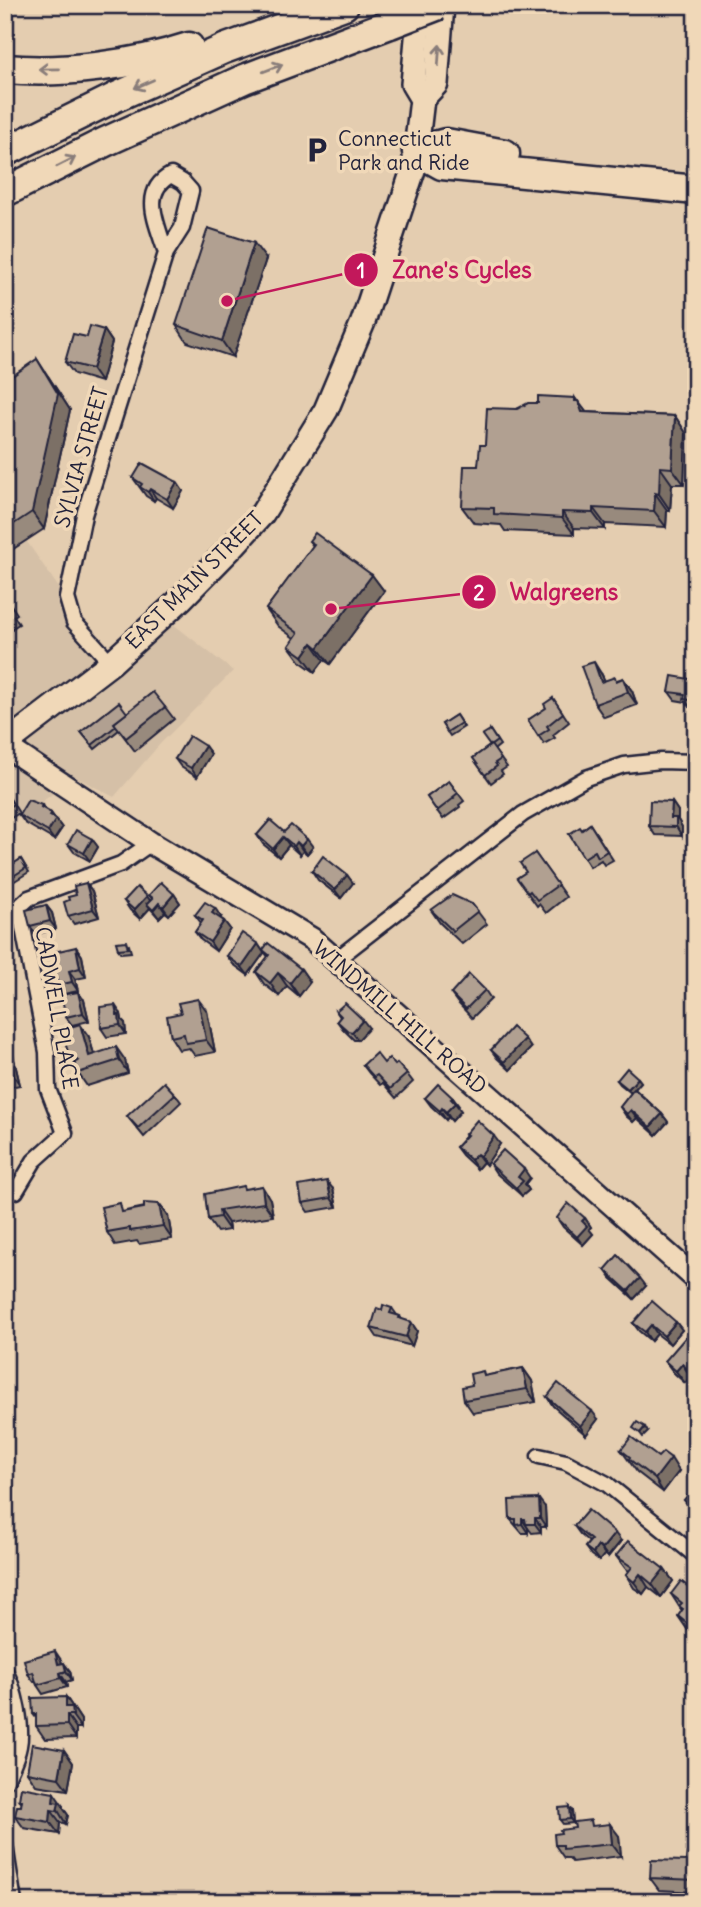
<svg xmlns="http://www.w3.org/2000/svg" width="701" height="1907" font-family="Delius,sans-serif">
<rect width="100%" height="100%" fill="#e4cdb0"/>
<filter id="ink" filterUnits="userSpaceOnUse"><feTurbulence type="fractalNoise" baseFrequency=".0143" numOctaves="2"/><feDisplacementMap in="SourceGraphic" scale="14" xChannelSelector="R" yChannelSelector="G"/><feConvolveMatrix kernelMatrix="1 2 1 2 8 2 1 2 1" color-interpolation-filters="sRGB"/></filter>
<g filter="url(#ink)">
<path fill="#d5c0a7" d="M5,510L111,663L163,616L233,671L160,744L114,797L76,777L5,828Z"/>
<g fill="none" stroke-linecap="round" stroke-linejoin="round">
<defs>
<g id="street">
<path d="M111,663L74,622L67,598L84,515L166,253L182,228L191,191L183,182L171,175C139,192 158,225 166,253"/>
<path d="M337,959L523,814L586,778L624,765L661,761L696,762"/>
<path d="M5,1193L16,1191L34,1161L65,1133L48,1089L47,1052L19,907L29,898L121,864L151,843"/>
<path d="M539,1456L566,1462L607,1484L696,1556"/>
<path d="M5,1671C15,1689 23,1726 19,1746C17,1758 10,1771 5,1782"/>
<path d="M5,1845L14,1902"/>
</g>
<path id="secondary" d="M5,746L151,843L312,939L696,1279"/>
<g id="primary">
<path d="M422,99L436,84L442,5"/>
<path d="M5,744L111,663L181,599L232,547L262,514L326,410L363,322L414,167L422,99L413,84L420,5"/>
</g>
<g id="highway">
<path d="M5,69C64,74 134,65 189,47"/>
<path d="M417,151L442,165L696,190"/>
<path d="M417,151L446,143L505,154"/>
<path d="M5,152L116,97L224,49L344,5"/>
<path d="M5,192L105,142L244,79L390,24"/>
</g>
</defs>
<use href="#street" stroke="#22223b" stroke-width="19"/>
<use href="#secondary" stroke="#22223b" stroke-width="26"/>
<use href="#primary" stroke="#22223b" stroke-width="28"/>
<use href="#highway" stroke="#22223b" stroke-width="33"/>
<use href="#street" stroke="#f0d8b8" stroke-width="14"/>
<use href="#secondary" stroke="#f0d8b8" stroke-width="21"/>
<use href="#primary" stroke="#f0d8b8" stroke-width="23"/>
<use href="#highway" stroke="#f0d8b8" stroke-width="28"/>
<defs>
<path id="highway-bridge" d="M390,24L439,5"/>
</defs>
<use href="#highway-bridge" stroke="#22223b" stroke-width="33" stroke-linecap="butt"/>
<use href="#highway-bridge" stroke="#f0d8b8" stroke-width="28"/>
</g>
<g fill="#988a7d" stroke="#22223b" stroke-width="2">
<path d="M266,259L233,357L187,342L176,325Z"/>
<path d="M104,330L112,342L101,382L74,374L65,362L87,337Z"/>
<path d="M48,376L70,410L44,529L10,551L5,543V381Z"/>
<path d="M575,398L586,412L675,416L686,433L684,484H672L670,510H667L666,527L605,524V529L574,528V534L505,531L501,525L474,523L462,507L478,466L485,445L517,409L538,403Z"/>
<path d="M133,478L183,491L173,508L156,498L154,501L146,496Z"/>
<path d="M309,541L372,575L384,591L330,664L324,660L315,672L301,662L289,646L294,638L278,626L266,609L313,546Z"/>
<path d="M5,596L17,614L14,616L19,624L11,629L12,630L5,634Z"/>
<path d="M602,675L605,681L617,680L623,678L632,691L637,705L604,717L595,704Z"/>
<path d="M696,680V708L690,707L686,702L675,700L669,692Z"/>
<path d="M553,698L569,722L553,735L555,738L544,744L528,720L546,708Z"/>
<path d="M165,707L174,719L135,751L119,730L95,749L81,732L127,713Z"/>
<path d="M456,715L464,727L450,736L442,724Z"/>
<path d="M490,730L500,745L494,750L507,767L501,771L503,774L491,783L473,758L490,746Z"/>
<path d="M205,746L211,754L197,777L181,767L175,759Z"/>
<path d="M449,781L464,801L459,805L460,807L443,819L427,797Z"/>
<path d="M5,791L19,813L5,822Z"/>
<path d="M672,802L678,811V820L682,827V836L655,835L649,826Z"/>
<path d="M42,805L46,811L51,813L62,828L54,840L25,823L19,815Z"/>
<path d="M590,824L613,860L604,865L601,860L590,867L569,834L582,830Z"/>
<path d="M284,832L313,847L307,854L303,851L300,855L289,845L279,857L263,844L257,835Z"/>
<path d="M92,839L98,847L90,861L74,852L68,844Z"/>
<path d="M535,853L566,897L546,913L539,904L537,906L517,878L526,872Z"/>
<path d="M21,859L29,872L13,882L5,870Z"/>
<path d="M312,871L347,875L353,883L341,898L318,880Z"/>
<path d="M86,883L92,891L99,917L74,924L68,916L69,900L76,895Z"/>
<path d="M174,894L180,903L169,915L165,912L159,918L150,908L140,919L130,910L124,901H150L152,899L149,895Z"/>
<path d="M472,904L487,924L462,944L440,923L431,910Z"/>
<path d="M46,905L52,913L56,929L36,934L30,926Z"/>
<path d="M195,915L221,917L220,918L224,921L230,929L216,951L201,940L195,932L201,923Z"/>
<path d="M258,944L264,953L248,975L233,964L227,956Z"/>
<path d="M129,945L131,952L121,953L118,949Z"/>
<path d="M76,947L82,956L86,977L75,979L78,991L64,994L58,985L56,963Z"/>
<path d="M263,950L301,969L310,982L299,996L287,986L279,996L264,984L256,972L268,957Z"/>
<path d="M485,990L491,999L472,1018L457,1002L451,994Z"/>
<path d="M84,1000L89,1021L72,1025L66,1017Z"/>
<path d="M5,1010L11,1032H8L10,1038L5,1039Z"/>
<path d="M207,1011L215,1052L195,1056L189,1048L179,1050L171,1037Z"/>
<path d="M336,1011L369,1028L358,1040H354L343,1029L337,1021L340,1017Z"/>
<path d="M121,1014L122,1020L125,1023L126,1034L107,1037L101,1028Z"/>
<path d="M89,1037L94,1054L125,1060L128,1073L87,1086L78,1073L76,1066L70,1058Z"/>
<path d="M5,1047L13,1055L20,1085L5,1088Z"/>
<path d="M531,1048L510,1070L497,1058L491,1050Z"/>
<path d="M384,1063L395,1065L407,1074L413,1082L396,1098L383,1083L380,1085L369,1073L363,1065Z"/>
<path d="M638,1078L641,1082L635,1089L662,1114L668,1122L656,1135L637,1118L633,1122L626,1116L620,1107L631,1093L620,1084L617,1080Z"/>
<path d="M175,1094L181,1102L144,1137L127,1116Z"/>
<path d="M425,1098H453L459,1106L458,1107L461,1111L452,1121L448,1117L446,1120L431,1106Z"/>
<path d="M466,1136L500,1144L486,1165L483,1162L477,1169L462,1155L456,1147Z"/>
<path d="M490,1164L530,1178L525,1184L529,1190L522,1196L496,1173Z"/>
<path d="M245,1189L270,1199L273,1216L228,1223L229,1230L217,1232L208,1219Z"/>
<path d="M333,1189L337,1207L308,1212L302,1203Z"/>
<path d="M159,1204L168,1216L172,1239L139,1244L137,1241L115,1245L107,1232L126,1211Z"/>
<path d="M557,1218H585L591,1227L589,1229L593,1234L583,1245L563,1227Z"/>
<path d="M605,1270L646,1286L634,1299L611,1278Z"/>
<path d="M392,1308L397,1315L400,1316L402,1320L411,1322L417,1331L412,1346L377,1337L371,1328L382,1310Z"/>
<path d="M676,1322L682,1330L670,1344L657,1334L651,1341L639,1331L633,1323Z"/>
<path d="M696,1335V1381L691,1377L685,1383L674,1373L665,1361Z"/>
<path d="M523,1368L532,1381L536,1402L473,1413L464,1400L472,1385L486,1376Z"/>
<path d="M547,1397L598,1419L586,1435L553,1406Z"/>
<path d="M621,1450L658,1457L679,1471L663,1492L637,1472Z"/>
<path d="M696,1486V1516L684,1500Z"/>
<path d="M545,1507L546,1527H541V1532L532,1533L528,1528V1533H522L510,1519Z"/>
<path d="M574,1526L621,1541L608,1557L605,1554L599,1561L591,1555L585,1547L589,1542L580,1534Z"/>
<path d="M616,1556L664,1569L673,1581L661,1597L648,1587L643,1594L634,1588L626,1575L629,1571L625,1568Z"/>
<path d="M696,1593V1637L687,1629L678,1616L682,1611L671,1594Z"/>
<path d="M61,1660L62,1663L70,1671L72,1680L66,1682L67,1687L43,1694L37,1685L36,1682H34L28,1674Z"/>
<path d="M66,1697L81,1720V1728H76V1738L45,1739L36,1726V1718L33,1714Z"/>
<path d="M64,1750L73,1763L68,1790L36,1785L27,1772Z"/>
<path d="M19,1800L63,1806V1808L68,1815L66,1824L60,1822L59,1834L24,1828L15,1816L21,1806L22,1803Z"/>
<path d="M572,1811L573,1823L563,1824L560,1820Z"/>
<path d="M595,1826L619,1836L621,1856L572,1862L569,1858H564L555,1845L561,1833Z"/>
<path d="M696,1853V1892L659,1890L650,1878L686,1861Z"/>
</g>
<g fill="#7c7066" stroke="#22223b" stroke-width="2">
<path d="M254,243L266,259L233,357L222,341Z"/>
<path d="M104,330L112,342L101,382L92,369Z"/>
<path d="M37,359L70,410L44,529L32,512Z"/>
<path d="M575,398L579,405L578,401L590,417L593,429L575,401Z"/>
<path d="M675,416L686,433L684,484L672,468Z"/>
<path d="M660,467L672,484L670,510L659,494Z"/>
<path d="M177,482L183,491L173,508L167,499Z"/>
<path d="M150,489L156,498L154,501L148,492Z"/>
<path d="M655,493L667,510L666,527L654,511Z"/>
<path d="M593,508L605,524V529L593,513Z"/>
<path d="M562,512L574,528V534L562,518Z"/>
<path d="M372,575L384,591L330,664L318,648Z"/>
<path d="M312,643L324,660L315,672L303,656Z"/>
<path d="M594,662L602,675L610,695L601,682Z"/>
<path d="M623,678L632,691L637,705L628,692Z"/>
<path d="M205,746L211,754L197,777L191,768Z"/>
<path d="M672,802L678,811V820L682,827V836L671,818Z"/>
<path d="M51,813L62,828L54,840L48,832L50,816Z"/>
<path d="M283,837L289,845L279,857L273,849Z"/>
<path d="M92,839L98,847L90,861L84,853Z"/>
<path d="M307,839L313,847L307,854L301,846Z"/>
<path d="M297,842L303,851L300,855L294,846Z"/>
<path d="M347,875L353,883L341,898L335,890Z"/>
<path d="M86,883L92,891L99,917L93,909Z"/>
<path d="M174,894L180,903L169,915L163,907Z"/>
<path d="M147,896L153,905L147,904L150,908L140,919L134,910Z"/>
<path d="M159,903L165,912L159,918L153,910Z"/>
<path d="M46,905L52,913L56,929L50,921Z"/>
<path d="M215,908L221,917L218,921L212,913Z"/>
<path d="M224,921L230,929L216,951L210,942Z"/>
<path d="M258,944L264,953L248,975L242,967Z"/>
<path d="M76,947L82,956L86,977L80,968Z"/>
<path d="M301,969L310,982L299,996L290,983Z"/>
<path d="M69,971L75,979L78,991L72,982Z"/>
<path d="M278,973L287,986L279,996L270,983Z"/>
<path d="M78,992L84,1000L89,1021L83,1013Z"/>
<path d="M198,999L207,1011L215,1052L206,1040Z"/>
<path d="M115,1005L121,1014L122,1020L125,1023L126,1034L120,1025L117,1015Z"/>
<path d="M5,1010L11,1032L5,1023Z"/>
<path d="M363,1020L369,1028L358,1040L352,1032Z"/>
<path d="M80,1024L89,1037L98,1068L89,1056Z"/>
<path d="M525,1039L531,1048L510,1070L504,1062Z"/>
<path d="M7,1047L13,1055L20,1085L14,1076Z"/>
<path d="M116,1047L125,1060L128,1073L119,1060Z"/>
<path d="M638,1078L641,1082L631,1093L628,1089Z"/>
<path d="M455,1103L461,1111L452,1121L446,1112Z"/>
<path d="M442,1108L448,1117L446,1120L440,1111Z"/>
<path d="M631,1110L637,1118L633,1122L627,1114Z"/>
<path d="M662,1114L668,1122L656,1135L650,1127Z"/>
<path d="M494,1136L500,1144L486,1165L480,1156Z"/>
<path d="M477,1154L483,1162L477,1169L471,1160Z"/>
<path d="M524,1169L530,1178L525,1184L529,1190L522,1196L516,1188L518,1177Z"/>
<path d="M327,1181L333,1189L337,1207L331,1198Z"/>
<path d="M262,1186L270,1199L273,1216L264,1203Z"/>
<path d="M159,1204L168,1216L172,1239L163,1226Z"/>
<path d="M219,1210L228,1223L229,1230L220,1217Z"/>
<path d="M585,1218L591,1227L589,1229L593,1234L583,1245L577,1237L582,1221Z"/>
<path d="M640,1278L646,1286L634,1299L628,1291Z"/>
<path d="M411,1322L417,1331L412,1346L406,1337Z"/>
<path d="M676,1322L682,1330L670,1344L664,1336Z"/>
<path d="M651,1325L657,1334L651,1341L645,1332Z"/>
<path d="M682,1364L691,1377L685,1383L676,1371Z"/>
<path d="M523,1368L532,1381L536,1402L527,1389Z"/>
<path d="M592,1411L598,1419L586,1435L580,1426Z"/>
<path d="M645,1427L648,1432L643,1437L640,1433Z"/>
<path d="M671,1458L679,1471L663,1492L655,1479Z"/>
<path d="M539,1499L545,1507L546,1527L540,1518Z"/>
<path d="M535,1518L541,1527V1532L535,1524Z"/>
<path d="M522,1519L528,1528V1533L522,1524Z"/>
<path d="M615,1533L621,1541L608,1557L602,1549Z"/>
<path d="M598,1546L605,1554L599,1561L593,1553Z"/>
<path d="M664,1569L673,1581L661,1597L652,1584Z"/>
<path d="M640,1574L648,1587L643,1594L634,1582Z"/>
<path d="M695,1619L696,1620V1635L690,1626Z"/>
<path d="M55,1651L61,1660L64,1673L58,1664Z"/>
<path d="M64,1663L70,1671L72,1680L66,1671Z"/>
<path d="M60,1673L66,1682L67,1687L61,1678Z"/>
<path d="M66,1697L81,1720V1728L66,1707Z"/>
<path d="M67,1715L76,1728V1738L67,1725Z"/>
<path d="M64,1750L73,1763L68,1790L59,1778Z"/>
<path d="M54,1793L63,1806V1808L68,1815L66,1824L53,1802Z"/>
<path d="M569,1807L572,1811L573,1823L570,1819Z"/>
<path d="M51,1810L60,1822L59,1834L50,1822Z"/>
<path d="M610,1824L619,1836L621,1856L612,1844Z"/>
</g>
<g fill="#b1a091" stroke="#22223b" stroke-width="2">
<path d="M208,228L254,243L222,341L176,325Z"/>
<path d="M90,326L104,330L92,369L65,362L73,334L87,337Z"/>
<path d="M37,359L58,394L32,512L5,530V381Z"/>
<path d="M538,396L575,398V401H578L582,412L675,416L672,468L660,467L659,494L655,493L654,511L593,508V513L562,512V518L494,514V508L462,507L464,466H478L480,445H485L487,408L517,409L528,403H538Z"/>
<path d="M142,463L177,482L167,499L150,489L148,492L140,487L142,484L133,478Z"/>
<path d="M315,533L372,575L318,648L312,643L303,656L289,646L298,633L266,609L314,544L309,541Z"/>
<path d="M594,662L601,682L615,677L616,681L623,678L628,692L595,704L581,666Z"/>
<path d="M672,676L696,680V701L684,699L685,694L669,692Z"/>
<path d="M153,692L165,707L126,738L114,723Z"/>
<path d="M553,698L563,713L547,726L549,729L538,736L528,720L546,708L544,704Z"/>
<path d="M119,702L127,713L114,723L116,726L92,745L81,732Z"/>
<path d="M456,715L461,723L447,732L442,724Z"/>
<path d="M490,730L497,741L490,746L482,735Z"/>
<path d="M189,736L205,746L191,768L175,759Z"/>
<path d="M491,745L501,759L495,763L497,766L485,775L473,758Z"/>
<path d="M449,781L458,793L453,797L454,798L437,811L427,797Z"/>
<path d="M5,792L13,804L5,810Z"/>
<path d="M28,800L42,805L41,807L51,813L50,816L56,819L48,832L19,815Z"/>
<path d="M650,801L672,802L671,818H676V827L649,826Z"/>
<path d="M270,820L284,832L291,825L307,839L301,846L297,842L294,846L283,837L273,849L257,835Z"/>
<path d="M590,824L607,851L598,857L595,851L584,858L569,834L580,827L582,830Z"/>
<path d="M76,830L92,839L84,853L68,844Z"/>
<path d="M535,853L558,885L537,900L530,891L528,893L517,878L526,872L520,863Z"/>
<path d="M323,856L347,875L335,890L312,871Z"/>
<path d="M21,859L26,868L10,878L5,869Z"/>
<path d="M161,882L174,894L163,907L159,903L153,910L147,904L153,898L149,895Z"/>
<path d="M86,883L93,909L68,916L64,902L69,900L68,897L76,895L74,886Z"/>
<path d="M137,887L147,896L134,910L124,901Z"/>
<path d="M452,895L472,904L478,911L453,931L431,910Z"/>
<path d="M205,902L215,908L212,913L224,921L210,942L195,932L203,920L195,915Z"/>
<path d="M46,905L50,921L30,926L26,910Z"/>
<path d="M242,933L258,944L242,967L227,956Z"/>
<path d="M126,941L128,948L118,949L116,942Z"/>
<path d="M268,943L301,969L290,983L278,973L270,983L256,972L269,955L263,950Z"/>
<path d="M76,947L80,968L69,971L72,982L58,985L53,963H56L54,952Z"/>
<path d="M469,974L485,990L466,1009L451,994Z"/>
<path d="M78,992L83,1013L66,1017L61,995Z"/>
<path d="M198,999L206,1040L186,1043L184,1034L171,1037L167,1016L181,1013L178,1003Z"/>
<path d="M345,1003L363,1020L352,1032L348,1031L337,1021L341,1016L336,1011Z"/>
<path d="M115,1005L117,1015H119L120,1025L101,1028L100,1007Z"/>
<path d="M80,1024L89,1056L116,1047L119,1060L78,1073L75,1062L78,1061L73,1057L70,1058L61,1030Z"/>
<path d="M512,1027L525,1039L504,1062L491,1050Z"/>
<path d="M5,1047H7L14,1076L5,1078Z"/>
<path d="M376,1053L384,1063L389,1058L395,1065L397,1063L407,1074L390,1089L377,1075L374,1077L363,1065Z"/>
<path d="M627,1068L638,1078L628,1089L617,1080Z"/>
<path d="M164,1082L175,1094L138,1128L127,1116Z"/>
<path d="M438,1084L453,1098L451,1099L455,1103L446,1112L442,1108L440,1111L425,1098Z"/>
<path d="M634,1089L662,1114L650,1127L631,1110L627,1114L620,1107Z"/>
<path d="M477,1120L494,1136L480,1156L477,1154L471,1160L456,1147L467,1135L465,1134Z"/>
<path d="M503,1150L524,1169L518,1177L523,1181L516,1188L490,1164Z"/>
<path d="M327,1181L331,1198L302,1203L299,1186Z"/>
<path d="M243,1186L244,1189L262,1186L264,1203L219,1210L220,1217L208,1219L205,1194Z"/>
<path d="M120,1203L122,1212L144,1208V1203L159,1204L163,1226L130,1231V1228L107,1232L101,1207Z"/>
<path d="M568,1203L585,1218L582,1221L587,1226L577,1237L557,1218Z"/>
<path d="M618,1255L640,1278L628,1291L605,1270Z"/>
<path d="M652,1301L676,1322L664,1336L651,1325L645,1332L633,1323Z"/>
<path d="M383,1305L392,1308L390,1313L400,1316L399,1318L411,1322L406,1337L371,1328L377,1308L382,1310Z"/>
<path d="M691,1331L696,1335V1376L682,1364L676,1371L665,1361Z"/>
<path d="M523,1368L527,1389L464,1400L462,1387L472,1385L470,1374L483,1371L484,1376Z"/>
<path d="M558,1383L592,1411L580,1426L547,1397Z"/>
<path d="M637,1422L645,1427L640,1433L633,1428Z"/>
<path d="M631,1437L658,1457L663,1452L671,1458L655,1479L629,1459L630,1457L621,1450Z"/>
<path d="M696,1486V1510L684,1500Z"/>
<path d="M539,1499L540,1518H535V1524H526L525,1519H522V1524L516,1525V1519H510L509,1500Z"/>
<path d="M588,1510L615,1533L602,1549L598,1546L593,1553L585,1547L591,1540L574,1526Z"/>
<path d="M628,1541L664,1569L652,1584L640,1574L634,1582L626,1575L632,1567L616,1556Z"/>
<path d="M681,1581L696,1593V1620L690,1626L678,1616L683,1609L679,1606L682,1603L671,1594Z"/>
<path d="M55,1651L58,1664L64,1663L66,1671L60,1673L61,1678L37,1685L33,1672L28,1674L24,1660Z"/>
<path d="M66,1697V1707H72L73,1715H67V1725L36,1726V1714H33L32,1698Z"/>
<path d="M32,1744L64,1750L59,1778L27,1772Z"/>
<path d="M21,1787L54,1793L53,1802L59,1803L57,1811L51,1810L50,1822L15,1816L17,1806H21L22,1800H19Z"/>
<path d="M569,1807L570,1819L560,1820L559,1808Z"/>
<path d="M591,1820L592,1826L610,1824L612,1844L563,1849V1845H555L554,1834L561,1833L560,1830L575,1828L574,1822Z"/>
<path d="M687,1853H696V1880L650,1878L651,1860L686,1861Z"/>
</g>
<defs><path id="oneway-shaft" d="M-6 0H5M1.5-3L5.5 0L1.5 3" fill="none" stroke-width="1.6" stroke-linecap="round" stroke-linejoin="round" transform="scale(1.75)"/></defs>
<g stroke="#897d7a">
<use href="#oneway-shaft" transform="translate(439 55) rotate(-86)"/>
<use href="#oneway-shaft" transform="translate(273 68) rotate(-21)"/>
<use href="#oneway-shaft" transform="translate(49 69) rotate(179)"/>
<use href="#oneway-shaft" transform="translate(144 84) rotate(156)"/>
<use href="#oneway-shaft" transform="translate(66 162) rotate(-27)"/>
</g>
</g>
<defs>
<symbol id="parking-bare" viewBox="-9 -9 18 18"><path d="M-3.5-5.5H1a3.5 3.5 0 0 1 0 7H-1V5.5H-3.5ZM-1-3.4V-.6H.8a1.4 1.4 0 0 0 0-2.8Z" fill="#22223b" stroke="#f0d8b8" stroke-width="2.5" paint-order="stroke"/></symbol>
</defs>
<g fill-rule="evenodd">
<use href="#parking-bare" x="298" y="131" width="38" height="38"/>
</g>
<g text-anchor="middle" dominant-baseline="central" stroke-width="7" stroke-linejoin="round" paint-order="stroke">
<g font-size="21" fill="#22223b" stroke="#f0d8b8" text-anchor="start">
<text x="338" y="138">Connecticut<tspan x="338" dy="24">Park and Ride</tspan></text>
</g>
<g font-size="21" fill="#22223b" stroke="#f0d8b8">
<text transform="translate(81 457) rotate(-74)">SYLVIA STREET</text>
<text transform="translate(194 580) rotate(-45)">EAST MAIN STREET</text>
<text transform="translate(57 1008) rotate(80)">CADWELL PLACE</text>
<text transform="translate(400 1017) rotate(41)">WINDMILL HILL ROAD</text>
</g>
</g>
<path fill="none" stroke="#c2185b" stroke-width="2.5" d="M227 301L361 270M331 609L479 592"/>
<g fill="#c2185b" stroke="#f0d8b8" stroke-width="2.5">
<circle cx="227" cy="301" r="7"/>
<circle cx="331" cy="609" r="7"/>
<circle cx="361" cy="270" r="18"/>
<circle cx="479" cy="592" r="18"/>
</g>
<g font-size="21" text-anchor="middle" font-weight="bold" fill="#fff">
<text x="361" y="278">1</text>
<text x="479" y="600">2</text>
</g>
<g font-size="23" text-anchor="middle" font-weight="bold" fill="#c2185b" stroke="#f0d8b8" stroke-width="7" stroke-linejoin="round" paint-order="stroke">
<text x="462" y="278">Zane's Cycles</text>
<text x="564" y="600">Walgreens</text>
</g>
<rect width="701" height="1907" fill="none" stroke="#f0d8b8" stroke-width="28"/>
<rect x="14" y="14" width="673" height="1879" fill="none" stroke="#22223b" stroke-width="2.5" filter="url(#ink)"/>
</svg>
